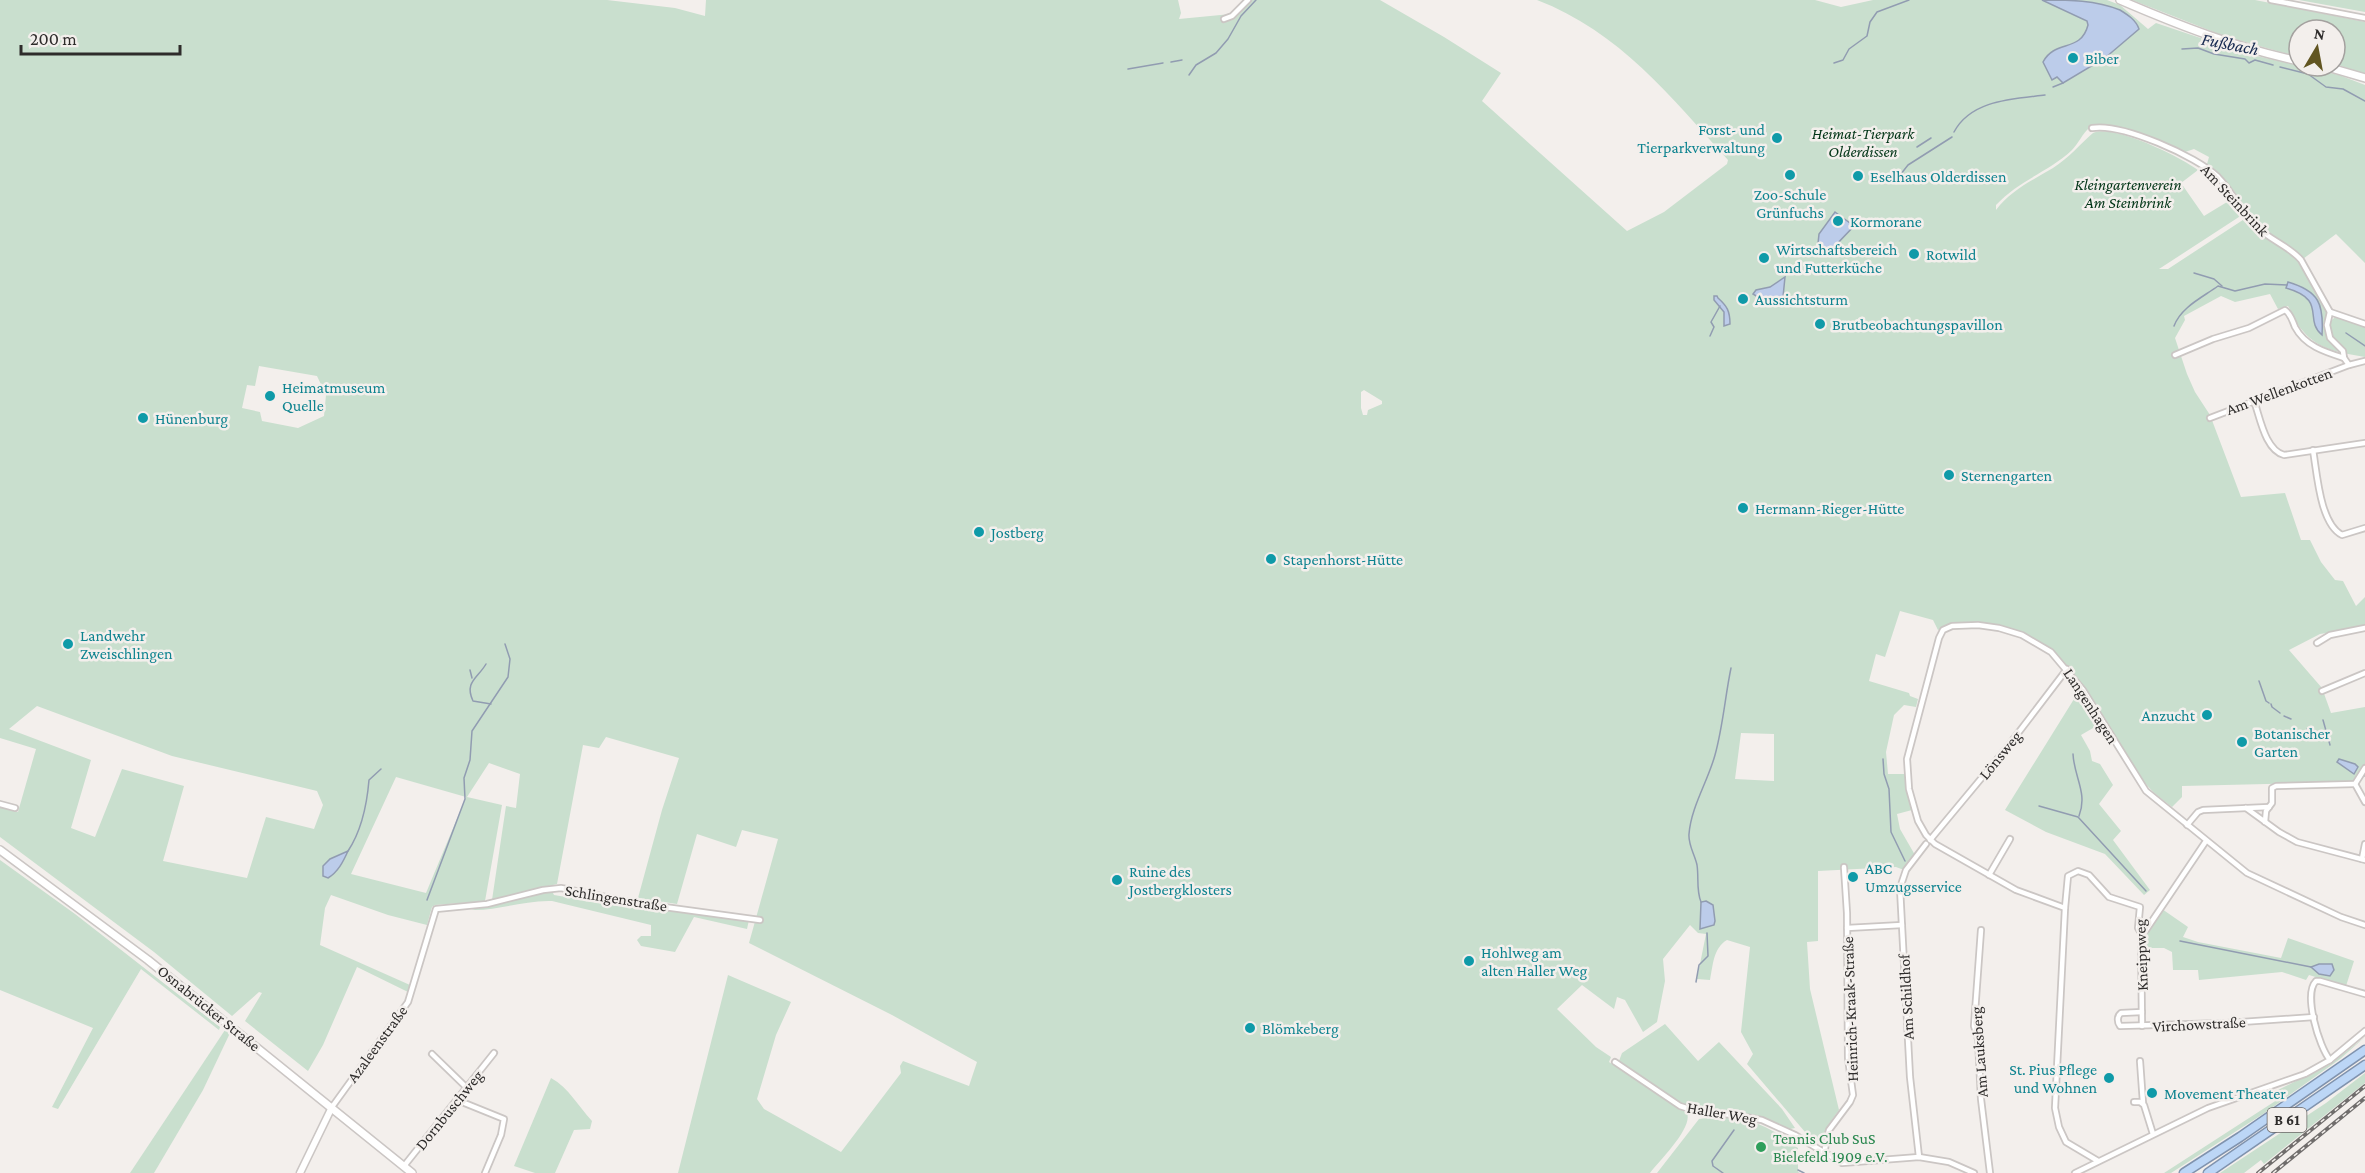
<svg xmlns="http://www.w3.org/2000/svg" width="2365" height="1173" font-family="'Crimson Pro',serif">
<rect width="100%" height="100%" fill="#f3efec"/>
<g fill="#c9dfce" fill-rule="evenodd">
<path d="M0,0H607L675,8L705,16L706,0H1178L1181,13L1179,19L1231,14L1251,0H1380L1444,37L1501,73L1482,101L1627,231L1664,212L1727,164L1728,160C1670,96 1620,32 1537,0H1815L1841,7L1873,0H2107L2120,5L2148,29L2156,23L2248,54L2339,75L2365,85V263L2336,234L2299,262L2326,309V318L2332,320L2336,316L2365,325V357C2343,353 2318,350 2303,331C2296,324 2293,314 2288,306L2278,309L2270,294L2235,302L2221,296L2184,316L2185,320L2175,338L2187,374L2195,392L2210,415L2241,497L2285,493L2301,540H2310L2321,562L2335,580L2343,581L2356,606L2365,597V627L2320,634L2289,650L2322,688L2331,713L2365,707V764L2353,782L2182,786V797L2172,807C2163,800 2152,792 2145,783C2098,721 2080,639 1991,625C1973,621 1955,622 1938,630L1933,620L1900,611L1885,657L1876,654L1869,681L1909,693L1910,696L1918,699L1916,707L1904,705L1894,715L1886,752L1888,774H1905L1912,810L1897,814L1900,829L1915,855L1904,870L1896,867L1818,871V941L1807,942L1810,989L1839,1110L1828,1125L1822,1145L1805,1132L1747,1064L1753,1054L1741,1032L1750,947L1727,940C1713,948 1713,966 1710,980L1697,979L1706,934L1698,933L1690,925L1663,959L1665,981L1657,1022L1643,1032L1625,1000L1617,997L1614,1009L1582,985L1557,1009L1596,1047L1611,1057L1609,1062L1687,1113C1693,1128 1660,1160 1650,1173H678L728,975L791,1002L776,1035L757,1099L764,1109L841,1152L901,1073L900,1066L903,1061L969,1086L977,1062L892,1015L749,943L778,839L742,830L736,847L697,834L677,904L638,898L662,810L679,758L606,737L599,748L583,745L557,884L492,900L506,806L516,808L520,774L489,763L467,797L502,805L485,901L435,905L432,907L427,925L388,915L331,895L325,908L320,945L410,985L408,992L357,967L323,1045L308,1071L245,1021L262,993L259,992L232,1016L154,952L0,837V807L18,812L36,749L0,738ZM2102,124L2151,139L2185,152L2194,149L2209,157L2207,164L2234,191L2249,216L2168,269H2159L2242,215L2232,199L2204,216L2181,183L2198,170C2181,157 2112,123 2093,133C2080,144 2069,158 2053,168C2033,180 2011,190 1996,210V205C2019,180 2049,172 2072,150C2078,144 2083,133 2089,128C2091,126 2098,125 2102,124ZM259,366L317,376L326,395L324,416L298,428L262,421L260,412L242,408L247,385L255,386ZM1364,390L1382,401V404L1368,410L1367,415H1363L1361,408V392ZM37,706L172,756L317,791L323,805L314,829L266,817L247,878L163,861L184,786L122,769L95,837L71,828L91,760L9,729ZM1741,733L1774,734V781L1735,779ZM396,777L466,797L426,893L351,874Z"/>
<path d="M2132,0H2255L2365,22V74L2335,64V30H2299V57L2224,36Z"/>
<path d="M2299,0H2365V12Z"/>
<path d="M2079,691L2100,724L2081,735L2090,751L2092,761L2100,764L2113,785L2099,804L2121,831L2113,840L2150,890L2144,895L2105,854L2046,832L2005,810Z"/>
<path d="M0,860L75,914L220,1027L219,1030L141,969L58,1109L52,1107L93,1028L0,990Z"/>
<path d="M552,891L554,895L608,904L609,900L749,920L747,929L694,917L675,952L641,946L637,940L641,936H651V925L552,901C524,900 498,911 471,910Z"/>
<path d="M2162,909L2188,927L2183,937L2198,942L2281,958L2288,938L2354,961L2346,986L2309,975L2306,980L2282,972L2199,980L2198,970H2173L2172,952L2164,948H2143L2149,929Z"/>
<path d="M1665,1024L1698,1061L1719,1042L1782,1109L1795,1128L1790,1129L1749,1114L1698,1109L1681,1103L1619,1061L1622,1053Z"/>
<path d="M225,1030L230,1033L203,1090L154,1173H130Z"/>
<path d="M2365,1037L2340,1059L2263,1114L2171,1173H2164L2280,1098L2278,1090L2329,1065Z"/>
<path d="M2365,1073V1083L2264,1164L2261,1160L2244,1173H2220L2326,1103Z"/>
<path d="M551,1078C569,1088 578,1106 592,1121L590,1129L574,1130L555,1173H535L514,1166Z"/>
<path d="M1721,1116C1745,1117 1762,1124 1783,1137C1789,1141 1792,1145 1798,1148V1172L1800,1173H1657L1699,1119Z"/>
</g>
<g fill="#bcccea" stroke="#919cb1" stroke-width="1.5">
<path d="M2042,0C2070,0 2095,0 2120,10C2128,15 2136,20 2139,29L2105,58L2063,83L2057,77L2052,80L2043,62C2055,39 2081,53 2088,25L2087,21Z"/>
<path d="M1835,212L1854,226L1833,248L1817,253L1819,234Z"/>
<path d="M1785,277L1783,297L1779,302L1761,299L1753,294L1756,290L1770,287Z"/>
<path d="M2288,282C2319,291 2324,304 2322,335C2303,319 2328,300 2286,288Z"/>
<path d="M1714,296H1717L1718,298C1727,306 1730,311 1730,324L1724,326V312L1714,300Z"/>
<path d="M2339,759L2355,764L2358,767L2354,774L2337,762Z"/>
<path d="M348,851C343,862 338,872 328,878L323,876V866L330,859Z"/>
<path d="M1706,901L1713,905L1715,921L1714,925L1700,929L1701,902Z"/>
<path d="M2319,964H2332L2334,970L2330,976L2319,974L2311,967Z"/>
</g>
<g fill="none" stroke-linecap="round" stroke-linejoin="round">
<g stroke="#919cb1" stroke-width="1.5">
<path d="M2182,49L2198,48L2214,54L2245,59L2249,63L2255,60L2273,65"/>
<path d="M1171,62L1182,60"/>
<path d="M1834,63L1843,60L1849,49L1867,36L1870,22L1877,12L1909,0"/>
<path d="M2280,67L2308,74L2326,87L2343,89L2365,101"/>
<path d="M1128,69L1163,63"/>
<path d="M1189,75L1196,65L1216,53L1228,39L1241,16L1256,0"/>
<path d="M2053,87L2063,83"/>
<path d="M1954,132C1971,100 2012,99 2045,95"/>
<path d="M1917,147L1931,138"/>
<path d="M1897,179L1908,165L1952,137"/>
<path d="M2194,273L2214,279L2222,286"/>
<path d="M2174,326C2181,307 2203,297 2218,286L2235,291L2265,284L2287,285"/>
<path d="M2346,333L2365,346"/>
<path d="M1710,336L1714,327L1711,322L1720,306"/>
<path d="M486,664C478,678 464,682 473,701L491,704"/>
<path d="M470,670L472,678"/>
<path d="M2259,681L2266,701L2269,703"/>
<path d="M2271,704L2272,707L2280,713"/>
<path d="M2284,716L2291,719"/>
<path d="M2323,720L2330,745"/>
<path d="M2307,729L2317,736L2328,739"/>
<path d="M2073,754C2074,777 2088,793 2079,816"/>
<path d="M1883,759L1884,774L1889,789L1891,832L1905,861"/>
<path d="M2364,775L2365,776"/>
<path d="M2039,806L2078,817L2146,891"/>
<path d="M348,851C362,830 367,804 369,780L381,769"/>
<path d="M427,900L465,799L464,778L470,760L472,731L508,677L510,659L505,644"/>
<path d="M1701,902C1696,890 1699,878 1697,865C1695,855 1688,845 1689,834C1691,807 1708,781 1715,755C1723,726 1725,697 1731,668"/>
<path d="M2180,941L2311,967"/>
<path d="M1696,982L1699,965L1708,956L1707,933"/>
<path d="M1798,1170L1804,1173"/>
<path d="M1723,1173L1713,1166L1712,1161L1734,1130"/>
</g>
<defs>
<g id="minor">
<path d="M2271,0L2365,18"/>
<path d="M1224,19L1232,16L1248,0"/>
<path d="M2092,128C2122,123 2196,156 2218,177C2233,192 2241,213 2257,227C2270,240 2289,246 2301,260L2330,312L2327,325L2330,338L2343,351L2344,358"/>
<path d="M2330,312L2365,324"/>
<path d="M2175,355L2213,339L2249,328L2285,310C2291,314 2292,320 2295,327C2305,346 2325,352 2344,358L2349,365L2365,361"/>
<path d="M2254,401C2260,417 2265,450 2284,455L2365,443"/>
<path d="M2210,418L2349,365"/>
<path d="M2313,450C2317,473 2320,524 2342,535L2365,528"/>
<path d="M2317,643L2330,635L2365,628"/>
<path d="M2322,691L2365,673"/>
<path d="M2355,784L2365,802"/>
<path d="M2355,784L2365,768"/>
<path d="M0,804L15,808"/>
<path d="M2246,808L2279,832L2297,842L2365,860"/>
<path d="M2265,822L2266,811L2272,803V788L2276,786L2355,784"/>
<path d="M2187,825L2198,812L2203,810L2269,807"/>
<path d="M1930,840L2009,745L2067,669"/>
<path d="M2362,859L2365,844"/>
<path d="M1989,875L2010,839"/>
<path d="M2065,908L2068,876L2078,871L2089,875L2109,897L2140,907L2138,928L2141,933L2142,1026"/>
<path d="M1847,928L1902,925"/>
<path d="M1981,930L1974,1026L1978,1039L1981,1099L1990,1173"/>
<path d="M2141,933L2146,930L2206,841"/>
<path d="M2142,1012L2121,1013C2117,1016 2117,1022 2120,1026L2227,1023L2314,1017"/>
<path d="M432,1054L467,1088"/>
<path d="M2330,1060C2319,1047 2303,994 2316,981H2320L2365,994"/>
<path d="M2140,1061L2143,1103"/>
<path d="M1615,1062L1680,1106L1699,1112L1734,1115L1762,1120L1795,1135L1842,1163L1919,1157L1949,1162L1974,1173"/>
<path d="M457,1100L504,1119L501,1135L485,1173"/>
<path d="M2134,1102H2140L2144,1105L2153,1134"/>
<path d="M332,1107L408,1002L436,909L487,904L543,890L561,888L635,903L760,920"/>
<path d="M1824,1153L1829,1130L1850,1102L1853,1095L1848,1058L1847,913L1844,867"/>
<path d="M1919,1157L1910,1077L1900,888L1906,870L1926,844"/>
<path d="M2098,1161L2066,1142L2059,1127L2055,1108L2065,908L2016,890L1935,844L1926,835L1918,821L1909,789L1907,759L1939,638L1943,630L1952,626L1978,625L1999,628L2022,635L2051,652L2083,690L2146,791L2247,873L2341,917L2365,925"/>
<path d="M404,1166L494,1053"/>
<path d="M2075,1173L2208,1108L2305,1074L2330,1060L2365,1031"/>
</g>
<path id="tertiary" d="M300,1173L332,1107"/>
<g id="secondary">
<path d="M2120,0C2178,25 2237,48 2299,61"/>
<path d="M2324,66L2365,78"/>
<path d="M0,850L148,960L412,1173"/>
</g>
<g id="trunk">
<path d="M2184,1173L2240,1137L2365,1050"/>
<path d="M2208,1173L2365,1065"/>
</g>
</defs>
<use href="#minor" stroke="#cbc6c4" stroke-width="8"/>
<use href="#tertiary" stroke="#cbc6c4" stroke-width="9"/>
<use href="#secondary" stroke="#cbc6c4" stroke-width="10"/>
<use href="#trunk" stroke="#8093ae" stroke-width="11"/>
<use href="#minor" stroke="#fff" stroke-width="4.5"/>
<use href="#tertiary" stroke="#fff" stroke-width="6"/>
<use href="#secondary" stroke="#fff" stroke-width="7"/>
<use href="#trunk" stroke="#bcd6f6" stroke-width="8"/>
<defs>
<g id="rail">
<path d="M2258,1173L2365,1086"/>
<path d="M2273,1173L2365,1098"/>
</g>
</defs>
<use href="#rail" stroke="#706d6c" stroke-width="4"/>
<use href="#rail" stroke="#f3efec" stroke-width="1.5" stroke-dasharray="4.5" stroke-linecap="butt"/>
</g>
<g fill="#0f9aa8" stroke="#f3efec" stroke-width="2">
<circle cx="2073" cy="58" r="6"/>
<circle cx="1777" cy="138" r="6"/>
<circle cx="1790" cy="175" r="6"/>
<circle cx="1858" cy="176" r="6"/>
<circle cx="1838" cy="221" r="6"/>
<circle cx="1914" cy="254" r="6"/>
<circle cx="1764" cy="258" r="6"/>
<circle cx="1743" cy="299" r="6"/>
<circle cx="1820" cy="324" r="6"/>
<circle cx="270" cy="396" r="6"/>
<circle cx="143" cy="418" r="6"/>
<circle cx="1949" cy="475" r="6"/>
<circle cx="1743" cy="508" r="6"/>
<circle cx="979" cy="532" r="6"/>
<circle cx="1271" cy="559" r="6"/>
<circle cx="68" cy="644" r="6"/>
<circle cx="2207" cy="715" r="6"/>
<circle cx="2242" cy="742" r="6"/>
<circle cx="1853" cy="877" r="6"/>
<circle cx="1117" cy="880" r="6"/>
<circle cx="1469" cy="961" r="6"/>
<circle cx="1250" cy="1028" r="6"/>
<circle cx="2109" cy="1078" r="6"/>
<circle cx="2152" cy="1093" r="6"/>
</g>
<circle fill="#2e9e5b" stroke="#f3efec" stroke-width="2" cx="1761" cy="1147" r="6"/>
<g text-anchor="middle" dominant-baseline="central" stroke-width="5" stroke-linejoin="round" paint-order="stroke">
<rect fill="#f3efec" stroke="#696665" stroke-width="1.5" x="2267.5" y="1108" width="39" height="24" rx="4.5"/>
<g font-size="15" font-weight="bold" fill="#2e2c2b">
<text x="2287" y="1120">B 61</text>
</g>
<g font-size="16" fill="#0d838f" stroke="#f3efec" text-anchor="start">
<text x="2085" y="58">Biber</text>
<text x="1765" y="129" text-anchor="end">Forst- und<tspan x="1765" dy="18">Tierparkverwaltung</tspan></text>
<text x="1870" y="176">Eselhaus Olderdissen</text>
<text x="1790" y="194" text-anchor="middle">Zoo-Schule<tspan x="1790" dy="18">Grünfuchs</tspan></text>
<text x="1850" y="221">Kormorane</text>
<text x="1776" y="249">Wirtschaftsbereich<tspan x="1776" dy="18">und Futterküche</tspan></text>
<text x="1926" y="254">Rotwild</text>
<text x="1755" y="299">Aussichtsturm</text>
<text x="1832" y="324">Brutbeobachtungspavillon</text>
<text x="282" y="387">Heimatmuseum<tspan x="282" dy="18">Quelle</tspan></text>
<text x="155" y="418">Hünenburg</text>
<text x="1961" y="475">Sternengarten</text>
<text x="1755" y="508">Hermann-Rieger-Hütte</text>
<text x="991" y="532">Jostberg</text>
<text x="1283" y="559">Stapenhorst-Hütte</text>
<text x="80" y="635">Landwehr<tspan x="80" dy="18">Zweischlingen</tspan></text>
<text x="2195" y="715" text-anchor="end">Anzucht</text>
<text x="2254" y="733">Botanischer<tspan x="2254" dy="18">Garten</tspan></text>
<text x="1865" y="868">ABC<tspan x="1865" dy="18">Umzugsservice</tspan></text>
<text x="1129" y="871">Ruine des<tspan x="1129" dy="18">Jostbergklosters</tspan></text>
<text x="1481" y="952">Hohlweg am<tspan x="1481" dy="18">alten Haller Weg</tspan></text>
<text x="1262" y="1028">Blömkeberg</text>
<text x="2097" y="1069" text-anchor="end">St. Pius Pflege<tspan x="2097" dy="18">und Wohnen</tspan></text>
<text x="2164" y="1093">Movement Theater</text>
</g>
<g font-size="16" font-style="italic" fill="#003416" stroke="#f3efec">
<text x="1863" y="133">Heimat-Tierpark<tspan x="1863" dy="18">Olderdissen</tspan></text>
<text x="2128" y="184">Kleingartenverein<tspan x="2128" dy="18">Am Steinbrink</tspan></text>
</g>
<g font-size="16" fill="#2e2c2b" stroke="#f3efec">
<text transform="translate(2235 200) rotate(47)">Am Steinbrink</text>
<text transform="translate(2279 391) rotate(-20)">Am Wellenkotten</text>
<text transform="translate(2091 706) rotate(57)">Langenhagen</text>
<text transform="translate(2000 755) rotate(-51)">Lönsweg</text>
<text transform="translate(616 898) rotate(9)">Schlingenstraße</text>
<text transform="translate(2141 955) rotate(-92)">Kneippweg</text>
<text transform="translate(1906 997) rotate(-93)">Am Schildhof</text>
<text transform="translate(209 1008) rotate(39)">Osnabrücker Straße</text>
<text transform="translate(1850 1009) rotate(-92)">Heinrich-Kraak-Straße</text>
<text transform="translate(2199 1024) rotate(-3)">Virchowstraße</text>
<text transform="translate(377 1044) rotate(-54)">Azaleenstraße</text>
<text transform="translate(1979 1052) rotate(-94)">Am Lauksberg</text>
<text transform="translate(449 1110) rotate(-51)">Dornbuschweg</text>
<text transform="translate(1722 1113) rotate(10)">Haller Weg</text>
</g>
<g font-size="16" fill="#27864d" stroke="#f3efec" text-anchor="start">
<text x="1773" y="1138">Tennis Club SuS<tspan x="1773" dy="18">Bielefeld 1909 e.V.</tspan></text>
</g>
<g font-size="18" font-style="italic" fill="#14274e" stroke="#f3efec">
<text transform="translate(2230 44) rotate(11)">Fußbach</text>
</g>
</g>
<g transform="translate(2317 48) rotate(10)"><circle r="28" fill="#f3efec" stroke="#a4a19f" stroke-width="1.5"/>
<path d="M0-4.5L10 22L0 15L-10 22Z" fill="#615521"/>
<text y="-9" font-size="16" font-weight="bold" text-anchor="middle" fill="#2e2c2b">N</text>
</g>
<path d="M21 45v9h159v-9" fill="none" stroke="#2e2c2b" stroke-width="3"/>
<text x="30" y="45" font-size="18" fill="#2e2c2b" stroke="#f3efec" stroke-width="4.5" paint-order="stroke">200 m</text>
</svg>
